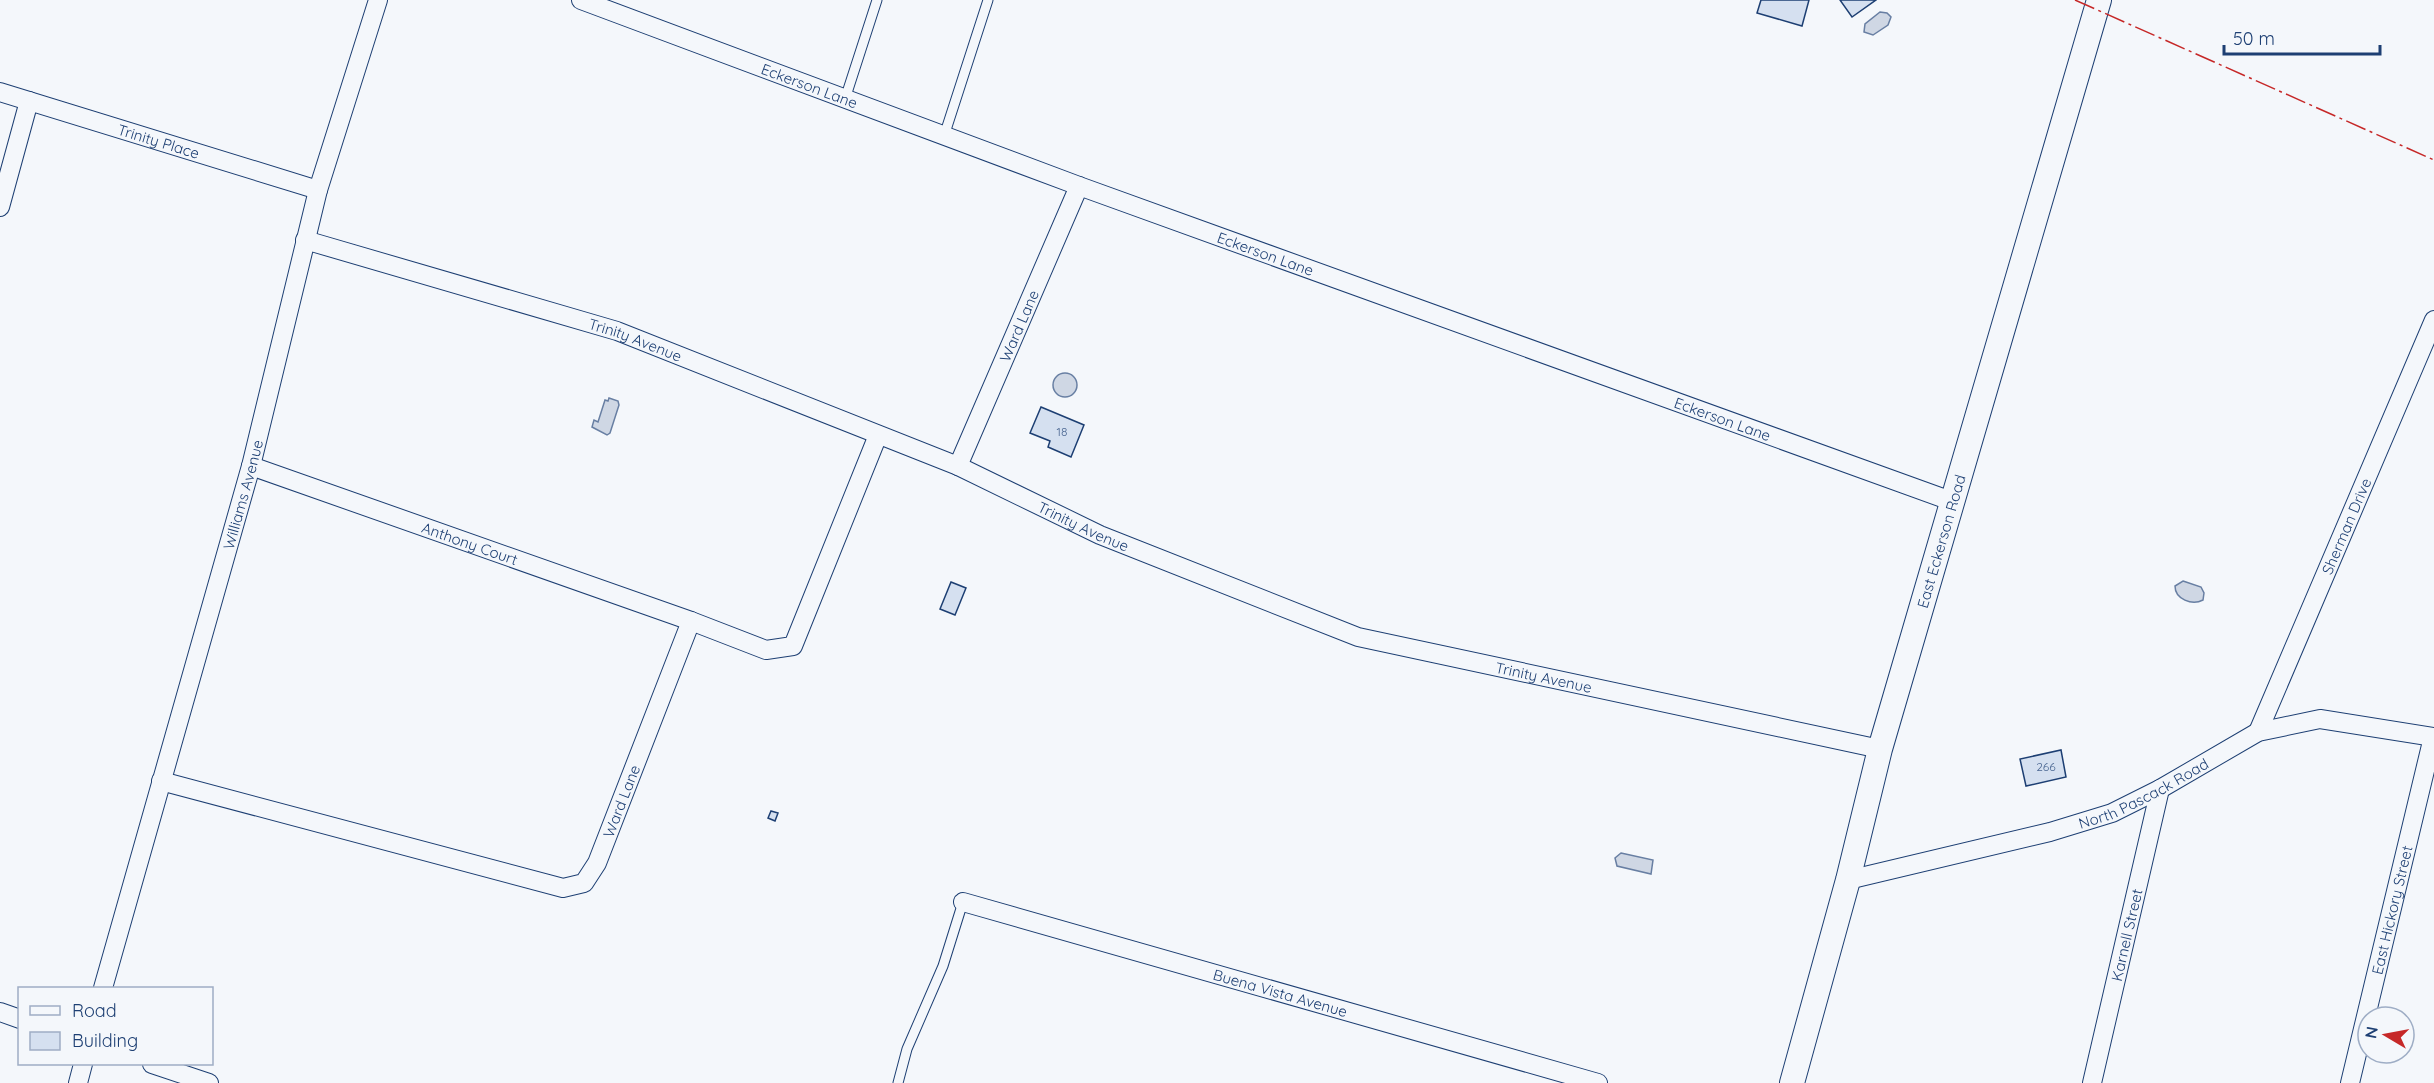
<svg xmlns="http://www.w3.org/2000/svg" width="2434" height="1083" font-family="Quicksand,sans-serif">
<rect width="100%" height="100%" fill="#f4f7fb"/>
<g fill="#cfd7e4" stroke="#687fa3" stroke-width="1.5">
<path d="M1880,12L1887,13L1891,17L1888,25L1873,35L1864,32L1865,24Z"/>
<circle cx="1065" cy="385" r="12"/>
<path d="M609,398L618,401L619,405L610,433L607,435L592,427L594,420L598,422L605,400L608,401Z"/>
<path d="M2183,581L2201,587L2204,593L2203,600C2192,606 2175,599 2175,586Z"/>
<path d="M1621,853L1653,860L1651,874L1617,866L1615,858Z"/>
</g>
<g fill="#d5e0f0" stroke="#1d3f73" stroke-width="1.5">
<path d="M1761,0H1809L1802,26L1757,13Z"/>
<path d="M1840,0H1876L1852,17Z"/>
<path d="M1041,407L1084,425L1071,457L1048,447L1050,441L1030,433Z"/>
<path d="M951,582L966,588L955,615L940,609Z"/>
<path d="M2061,750L2066,777L2026,786L2020,759Z"/>
<path d="M771,811L778,813L775,821L768,818Z"/>
</g>
<g fill="none" stroke-linecap="round" stroke-linejoin="round">
<defs>
<g id="service">
<path d="M845,99L877,0"/>
<path d="M944,136L988,0"/>
<path d="M898,1083L907,1049L943,966L963,902"/>
</g>
<g id="minor">
<path id="s1" d="M581,0L1079,186L1951,501"/>
<path id="s2" d="M0,92L318,190"/>
<path d="M0,207L29,101"/>
<path id="s3" d="M305,240L617,331L958,466L1100,535L1358,637L1880,749"/>
<path id="s4" d="M251,466L691,621L766,650L793,646L878,435"/>
<path id="s5" d="M958,466L1079,186"/>
<path id="s6" d="M2258,732L2434,320"/>
<path id="s7" d="M161,781L563,888L584,883L597,863L691,621"/>
<path id="s8" d="M1848,880L2050,832L2112,813L2160,789L2258,732L2320,719L2434,737"/>
<path id="s9" d="M963,902L1598,1083"/>
<path id="s10" d="M103,988L251,466L318,190L378,0"/>
<path d="M0,1012L20,1019"/>
<path d="M152,1064L209,1083"/>
<path d="M78,1083L83,1064"/>
<path id="s11" d="M2092,1083L2160,789"/>
<path id="s12" d="M2350,1083L2433,737"/>
</g>
<g id="tertiary">
<path id="s13" d="M1792,1083L1848,880L1880,749L2099,0"/>
</g>
</defs>
<use href="#service" stroke="#1d3f73" stroke-width="11"/>
<use href="#minor" stroke="#1d3f73" stroke-width="20"/>
<use href="#tertiary" stroke="#1d3f73" stroke-width="26"/>
<use href="#service" stroke="#f4f7fb" stroke-width="9"/>
<use href="#minor" stroke="#f4f7fb" stroke-width="18"/>
<use href="#tertiary" stroke="#f4f7fb" stroke-width="24"/>
<path stroke="#c62828" stroke-width="1.5" stroke-dasharray="21 4.5 3 4.5" stroke-linecap="butt" d="M2075,0L2434,160"/>
</g>
<g text-anchor="middle" dominant-baseline="central" stroke-width="4.5" stroke-linejoin="round" paint-order="stroke">
<g font-size="12" fill="#4b6792">
<text x="1062" y="431">18</text>
<text x="2046" y="766">266</text>
</g>
<g font-size="15" fill="#1d3f73" stroke="#f4f7fb">
<text stroke="none"><textPath href="#s1" startOffset="244">Eckerson Lane</textPath></text>
<text stroke="none"><textPath href="#s2" startOffset="166">Trinity Place</textPath></text>
<text stroke="none"><textPath href="#s1" startOffset="730">Eckerson Lane</textPath></text>
<text stroke="none"><textPath href="#s5" startOffset="153">Ward Lane</textPath></text>
<text stroke="none"><textPath href="#s3" startOffset="345">Trinity Avenue</textPath></text>
<text stroke="none"><textPath href="#s1" startOffset="1216">Eckerson Lane</textPath></text>
<text stroke="none"><textPath href="#s10" startOffset="513">Williams Avenue</textPath></text>
<text stroke="none"><textPath href="#s3" startOffset="831">Trinity Avenue</textPath></text>
<text stroke="none"><textPath href="#s6" startOffset="224">Sherman Drive</textPath></text>
<text stroke="none"><textPath href="#s13" startOffset="562">East Eckerson Road</textPath></text>
<text stroke="none"><textPath href="#s4" startOffset="232">Anthony Court</textPath></text>
<text stroke="none"><textPath href="#s3" startOffset="1317">Trinity Avenue</textPath></text>
<text stroke="none"><textPath href="#s8" startOffset="309">North Pascack Road</textPath></text>
<text stroke="none"><textPath href="#s7" startOffset="528">Ward Lane</textPath></text>
<text stroke="none"><textPath href="#s12" startOffset="178">East Hickory Street</textPath></text>
<text stroke="none"><textPath href="#s11" startOffset="152">Karnell Street</textPath></text>
<text stroke="none"><textPath href="#s9" startOffset="330">Buena Vista Avenue</textPath></text>
</g>
</g>
<rect x="18" y="987" width="195" height="78" fill="#f4f7fb" stroke="#9eadc5" stroke-width="1.5"/>
<rect x="30" y="1006" width="30" height="9" fill="#f4f7fb" stroke="#9eadc5" stroke-width="1.5"/>
<text x="72" y="1017" font-size="18" fill="#1d3f73">Road</text>
<rect x="30" y="1032" width="30" height="18" fill="#d5e0f0" stroke="#9eadc5" stroke-width="1.5"/>
<text x="72" y="1047" font-size="18" fill="#1d3f73">Building</text>
<g transform="translate(2386 1035) rotate(280)"><circle r="28" fill="#f4f7fb" stroke="#9eadc5" stroke-width="1.5"/>
<path d="M0-4.5L10 22L0 15L-10 22Z" fill="#c62828"/>
<text y="-9" font-size="16" font-weight="bold" text-anchor="middle" fill="#1d3f73">N</text>
</g>
<path d="M2224 45v9h156v-9" fill="none" stroke="#1d3f73" stroke-width="3"/>
<text x="2233" y="45" font-size="18" fill="#1d3f73" stroke="#f4f7fb" stroke-width="4.5" paint-order="stroke">50 m</text>
</svg>
